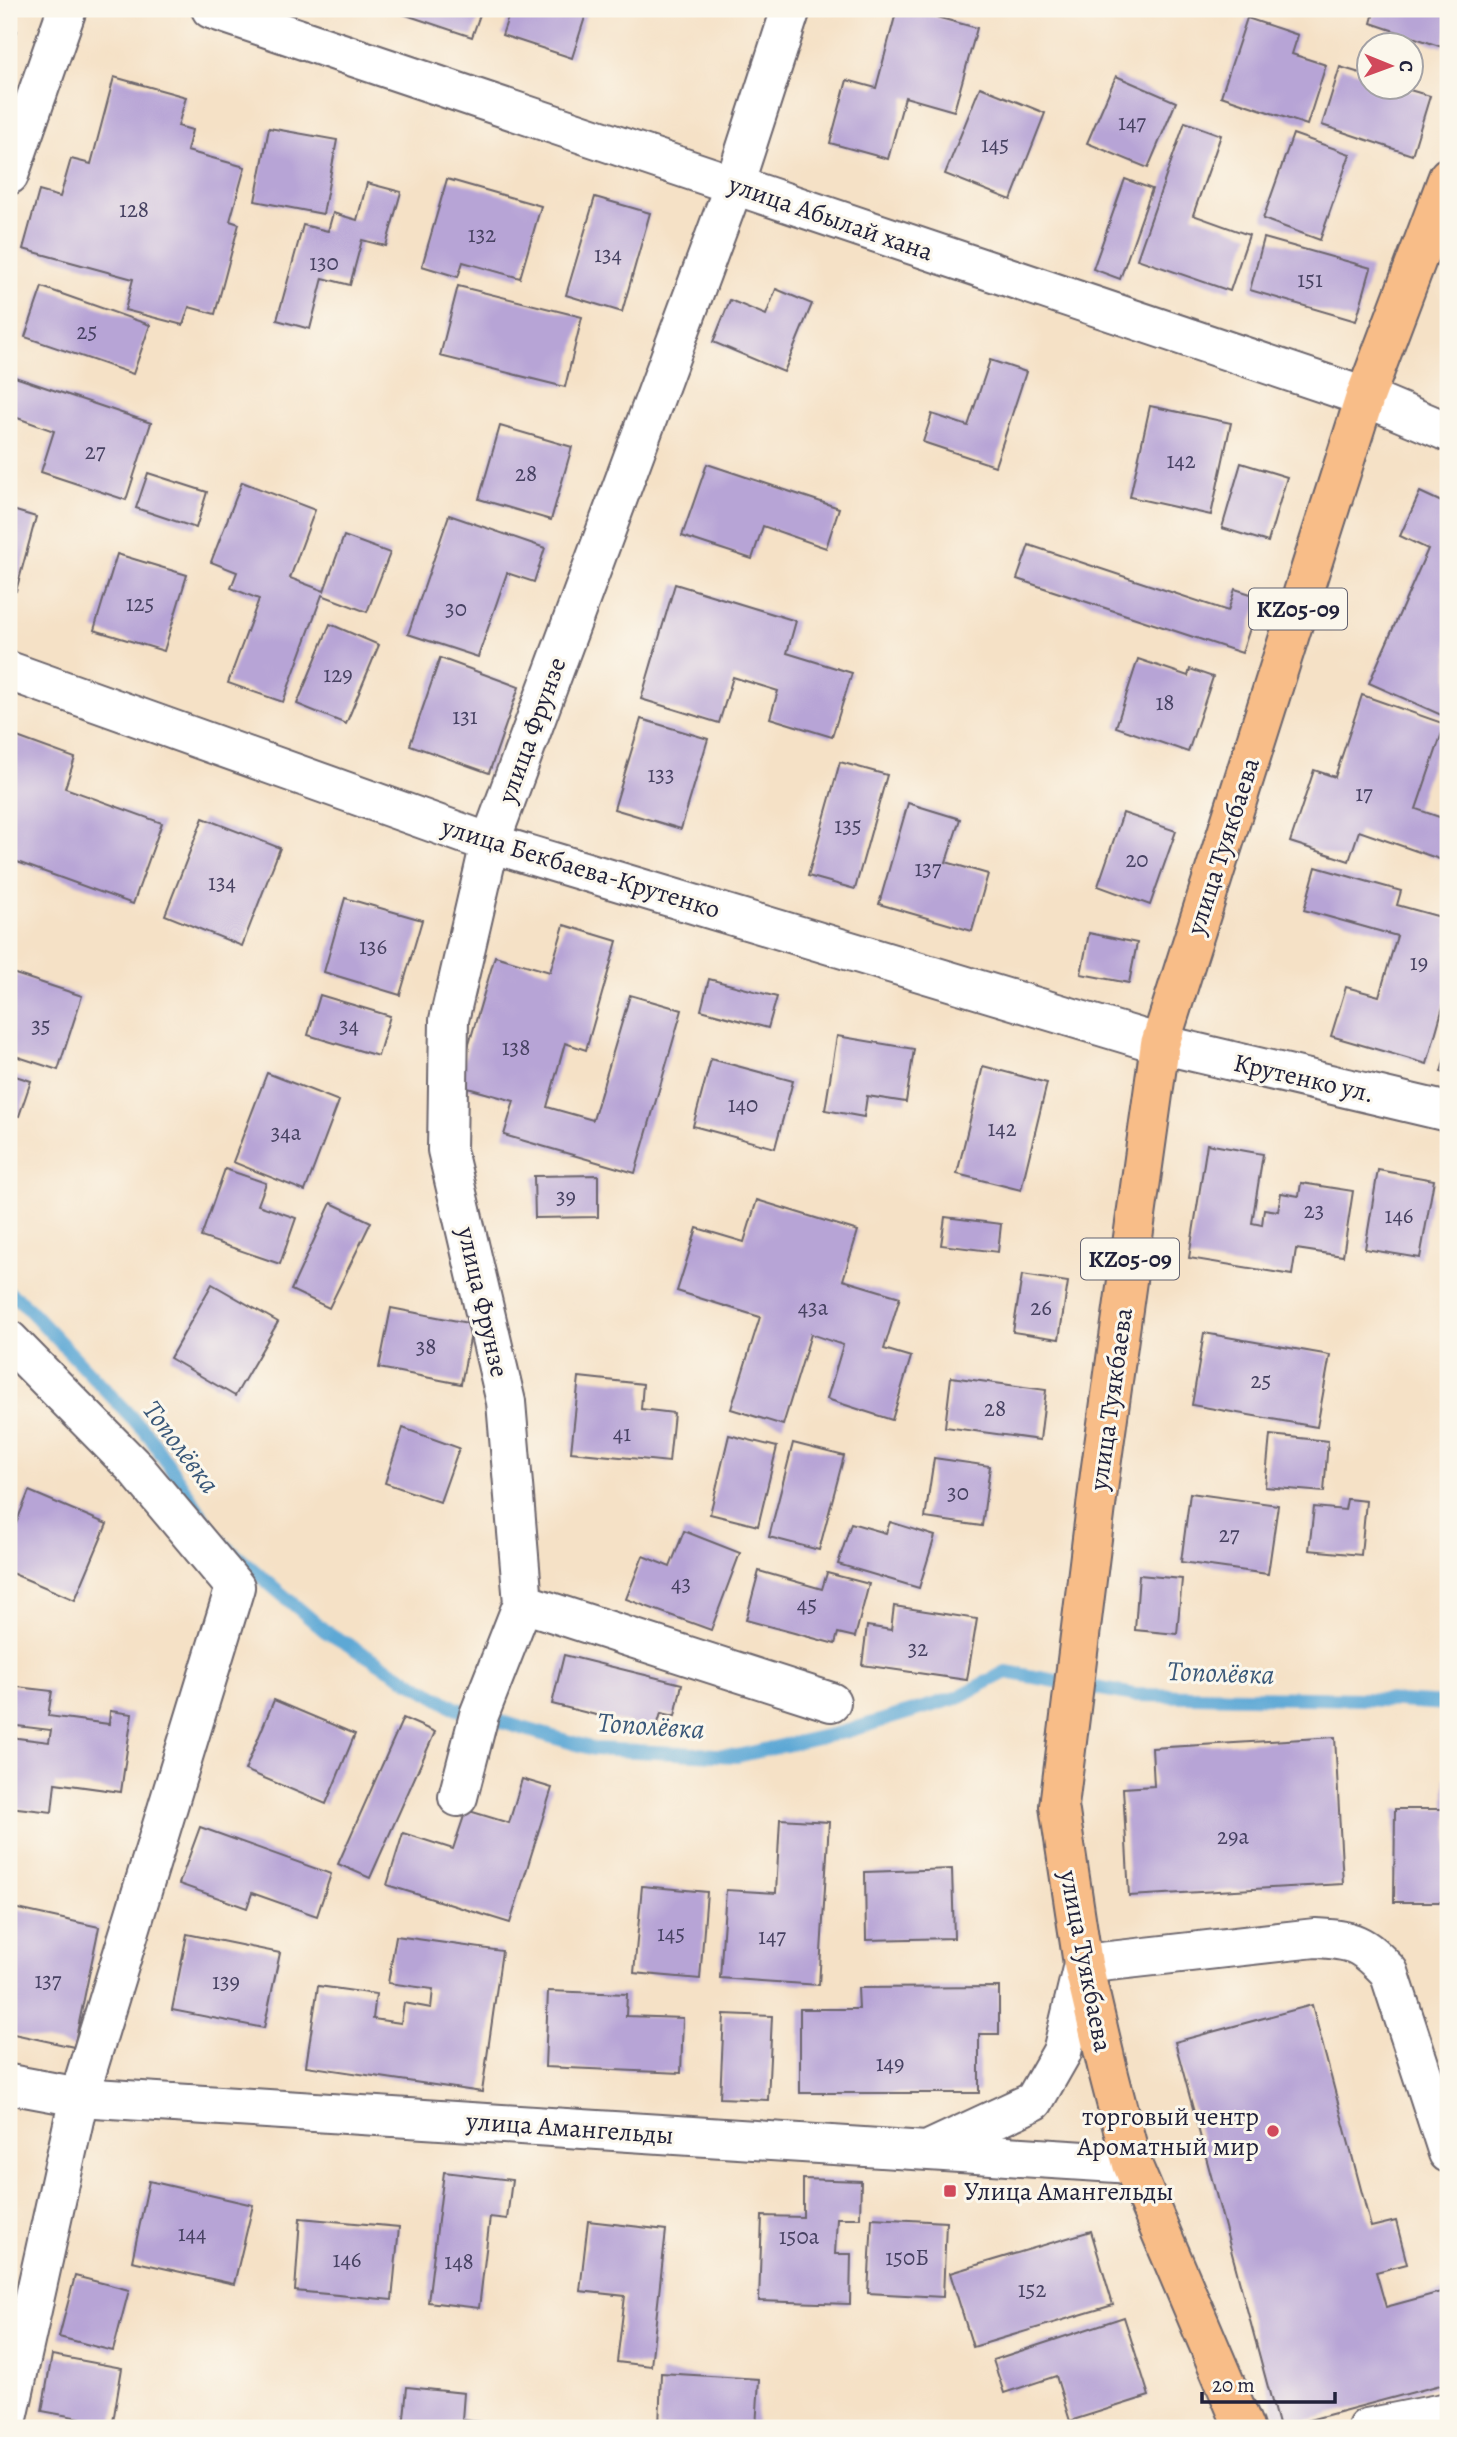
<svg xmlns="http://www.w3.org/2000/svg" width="1457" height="2437" font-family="Alegreya,serif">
<rect width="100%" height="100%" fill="#fbf7ec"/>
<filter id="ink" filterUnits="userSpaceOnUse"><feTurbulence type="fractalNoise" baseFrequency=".0143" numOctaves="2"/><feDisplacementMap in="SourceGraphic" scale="14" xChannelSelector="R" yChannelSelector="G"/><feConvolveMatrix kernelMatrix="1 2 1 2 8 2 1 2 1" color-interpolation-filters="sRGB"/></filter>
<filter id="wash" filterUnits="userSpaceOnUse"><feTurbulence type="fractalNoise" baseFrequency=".00686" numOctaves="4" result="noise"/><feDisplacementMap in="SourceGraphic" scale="28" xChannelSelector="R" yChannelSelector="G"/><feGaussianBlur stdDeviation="1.57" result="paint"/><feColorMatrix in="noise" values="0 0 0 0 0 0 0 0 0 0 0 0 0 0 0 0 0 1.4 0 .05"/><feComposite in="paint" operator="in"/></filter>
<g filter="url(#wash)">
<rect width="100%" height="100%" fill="#f5e1c6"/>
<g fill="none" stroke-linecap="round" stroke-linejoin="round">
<path stroke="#5da8d5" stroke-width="14" d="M9,1293L23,1303L150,1437L218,1540L325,1631L457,1709L594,1749L737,1756L844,1732L956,1698L1006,1672L1135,1695L1365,1699L1448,1704"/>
</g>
<g id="blocks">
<g fill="#b7a4d6">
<path d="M388,9H482L472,37Z"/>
<path d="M511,9H581L587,11L572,58L502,35Z"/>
<path d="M897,9H907L977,28L954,111L905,97L888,159L830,143L847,80L876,88Z"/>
<path d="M1375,9H1448V29L1442,47L1371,23Z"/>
<path d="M1247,18L1298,35L1292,54L1326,65L1307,125L1221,96Z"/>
<path d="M9,28L17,31L9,55Z"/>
<path d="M1340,67L1370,76V88H1403L1430,96L1412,155L1322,125Z"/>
<path d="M1116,76L1176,102L1148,168L1087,143Z"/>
<path d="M114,77L186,97L178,126L192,130L187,151L245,167L230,221L239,224L215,314L189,307L183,325L125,310L133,279L23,249L39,191L60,197L71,159L91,164Z"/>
<path d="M980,87L1045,113L1011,200L945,174Z"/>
<path d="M1185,122L1221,135L1193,215L1249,235L1230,291L1137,259Z"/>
<path d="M269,128L337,140L323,214L255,201Z"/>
<path d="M1293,134L1350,154L1320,240L1263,219Z"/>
<path d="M447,179L541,206L520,278L463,262L458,277L422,266Z"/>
<path d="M1125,179L1152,189L1120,279L1093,269Z"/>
<path d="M367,183L401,192L386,246L362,240L350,285L323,278L310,329L277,320L303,225L328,231L333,213L357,220Z"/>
<path d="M595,197L650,213L622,312L566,295Z"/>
<path d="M1264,238L1371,268L1356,321L1250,290Z"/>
<path d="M458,286L582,317L565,387L440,356Z"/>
<path d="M42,287L150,325L133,374L25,337Z"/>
<path d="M776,289L812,304L784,372L713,342L730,300L766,315Z"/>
<path d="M990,360L1026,372L995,466L923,442L932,414L968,426Z"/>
<path d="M9,375L151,423L126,500L41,472L54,431L9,415Z"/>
<path d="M1150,406L1231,423L1211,515L1130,497Z"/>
<path d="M500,426L572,447L551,520L479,499Z"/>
<path d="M1241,463L1287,477L1268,542L1222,528Z"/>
<path d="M707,464L839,508L826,548L763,526L752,559L682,536Z"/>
<path d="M148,473L207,492L196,528L136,508Z"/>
<path d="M242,482L315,510L290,578L324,591L344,536L390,553L367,612L322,595L283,702L228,683L259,599L231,588L237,572L211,562Z"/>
<path d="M1420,492L1448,505V718L1369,683L1428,549L1400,536Z"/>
<path d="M9,509L36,517L16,591L9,589Z"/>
<path d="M449,515L545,548L534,582L507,573L478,657L408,634Z"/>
<path d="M1029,545L1228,611L1235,589L1260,597L1242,653L1017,579Z"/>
<path d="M117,554L187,575L164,651L94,630Z"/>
<path d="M675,584L796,621L787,653L852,673L832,737L770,718L778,691L733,677L719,723L641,699Z"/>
<path d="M330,624L379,645L346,724L297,704Z"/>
<path d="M440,658L519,687L489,773L410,745Z"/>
<path d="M1138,659L1188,676L1190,669L1213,677L1188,752L1116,727Z"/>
<path d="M1362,695L1445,724L1416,809L1448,820V862L1359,831L1349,861L1290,842L1314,770L1335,777Z"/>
<path d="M641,719L708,739L681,829L614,809Z"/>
<path d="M9,734L75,758L65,788L162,823L133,904L9,859Z"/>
<path d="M840,762L887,775L855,889L808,876Z"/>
<path d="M908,803L960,819L946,862L988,874L972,931L879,904Z"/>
<path d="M1123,813L1176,831L1150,905L1098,886Z"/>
<path d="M203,818L280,848L242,946L165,915Z"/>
<path d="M1316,867L1401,891L1397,905L1448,919V989L1427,1064L1331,1036L1346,987L1379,996L1397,936L1304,910Z"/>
<path d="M345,898L422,920L400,995L324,972Z"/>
<path d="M564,925L617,941L586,1050L565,1043L547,1107L593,1120L630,995L682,1010L635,1173L504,1135L514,1101L457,1085L495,956L550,972Z"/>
<path d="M1089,933L1137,943L1129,983L1081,974Z"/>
<path d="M9,972L82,996L58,1070L9,1054Z"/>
<path d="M709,979L777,997L768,1028L701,1010Z"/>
<path d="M320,995L390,1016L378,1056L308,1035Z"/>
<path d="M837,1036L914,1049L906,1102L867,1096L864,1117L825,1110Z"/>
<path d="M1448,1047V1074L1441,1072Z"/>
<path d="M711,1059L793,1081L775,1148L693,1126Z"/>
<path d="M983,1066L1047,1083L1021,1190L957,1174Z"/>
<path d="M267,1073L339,1101L305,1191L233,1162Z"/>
<path d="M9,1074L31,1081L19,1116L9,1113Z"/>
<path d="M1207,1144L1263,1154L1252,1223L1262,1225L1264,1209L1278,1211L1281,1193L1299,1196L1301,1183L1353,1191L1343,1256L1296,1249L1292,1275L1189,1258Z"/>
<path d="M225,1169L266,1183L258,1205L296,1218L280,1264L201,1237Z"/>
<path d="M1378,1170L1434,1180L1420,1258L1365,1249Z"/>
<path d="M598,1175V1217L535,1218L534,1176Z"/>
<path d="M757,1200L858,1231L843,1280L900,1297L884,1349L911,1357L892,1420L827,1399L843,1345L811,1334L783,1425L731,1409L760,1317L677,1291L697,1228L744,1242Z"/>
<path d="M331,1203L371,1222L329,1308L291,1290Z"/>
<path d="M945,1217L1001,1224L998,1252L941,1245Z"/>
<path d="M1022,1275L1068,1282L1059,1339L1013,1332Z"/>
<path d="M212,1284L278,1322L235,1396L170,1358Z"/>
<path d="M391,1308L473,1324L461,1384L379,1368Z"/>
<path d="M1204,1333L1330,1355L1317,1427L1192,1405Z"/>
<path d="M579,1377L643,1384L641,1409L674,1413L669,1462L571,1452Z"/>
<path d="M951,1377L1046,1390L1040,1440L945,1427Z"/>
<path d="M403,1428L459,1448L440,1502L385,1483Z"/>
<path d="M729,1435L777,1447L758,1526L710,1514Z"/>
<path d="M1270,1435L1328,1441L1324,1492L1265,1487Z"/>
<path d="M793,1443L844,1456L819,1550L769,1537Z"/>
<path d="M934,1458L990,1466L982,1526L925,1518Z"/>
<path d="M29,1491L107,1524L75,1600L9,1572V1541Z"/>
<path d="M1190,1493L1278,1505L1268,1574L1181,1562Z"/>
<path d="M1347,1499L1366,1501L1361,1555L1309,1550L1314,1507L1345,1510Z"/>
<path d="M890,1522L935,1536L919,1588L838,1564L851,1523L886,1533Z"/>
<path d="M684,1531L740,1553L711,1630L626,1599L643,1556L670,1567Z"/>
<path d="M759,1571L822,1589L827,1573L869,1584L855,1637L838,1633L835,1644L746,1620Z"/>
<path d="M1139,1575L1182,1579L1177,1634L1135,1630Z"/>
<path d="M894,1606L977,1619L967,1680L862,1665L867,1626L891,1630Z"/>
<path d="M564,1655L682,1684L675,1716L661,1713L656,1730L552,1704Z"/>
<path d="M9,1686L52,1691L48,1716L109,1724L110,1711L132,1714L121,1792L55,1783L52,1812L9,1807V1737L49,1742L51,1730L9,1725Z"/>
<path d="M274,1700L355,1734L326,1804L245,1770Z"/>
<path d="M403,1718L435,1732L370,1878L338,1864Z"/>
<path d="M1335,1737L1343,1884L1129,1896L1123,1788L1154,1786L1152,1748Z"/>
<path d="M1445,1777H1448V1902H1394L1395,1809H1445Z"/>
<path d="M522,1779L552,1788L510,1923L387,1885L403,1833L453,1849L466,1810L509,1823Z"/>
<path d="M780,1819L829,1822L819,1985L720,1978L726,1890L776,1893Z"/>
<path d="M200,1827L331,1874L317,1916L252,1893L247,1908L179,1884Z"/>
<path d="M952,1869L954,1938L866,1940L865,1872Z"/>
<path d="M642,1886L707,1892L700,1979L634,1973Z"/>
<path d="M9,1907L99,1927L74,2047L9,2033Z"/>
<path d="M187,1934L280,1953L264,2028L172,2010Z"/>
<path d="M396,1936L502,1951L482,2092L306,2066L318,1986L376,1994L373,2019L401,2023L404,2003L431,2008L433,1989L388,1983Z"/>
<path d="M999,1987V2034H979V2093H800V2009H859L858,1988Z"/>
<path d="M548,1991L627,1994L626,2016L683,2018L681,2073L545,2067Z"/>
<path d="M1312,2005L1371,2227L1396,2221L1407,2264L1376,2272L1386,2307L1448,2290V2383L1279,2428L1175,2042Z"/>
<path d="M724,2014L772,2016L768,2100L720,2098Z"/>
<path d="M444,2172L512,2180L507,2219L490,2217L479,2308L428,2302Z"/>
<path d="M803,2179L861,2181L860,2218H837L835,2254H851L850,2304L759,2301L762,2216L803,2217Z"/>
<path d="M149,2181L253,2205L234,2284L132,2261Z"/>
<path d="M300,2218L399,2227L392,2300L295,2291Z"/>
<path d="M872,2218L946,2222L943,2297L868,2293Z"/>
<path d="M588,2221L666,2230L651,2366L617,2362L625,2296L580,2291Z"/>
<path d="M1091,2231L1113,2305L973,2347L950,2273Z"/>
<path d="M75,2276L129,2290L113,2351L59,2337Z"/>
<path d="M1124,2317L1149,2396L1070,2421L1056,2376L1004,2393L993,2360Z"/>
<path d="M52,2355L122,2368L112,2428H78L80,2418L42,2411Z"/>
<path d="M661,2373L759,2379L756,2428H659Z"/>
<path d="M407,2387L464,2393L462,2420L481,2422L480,2428H403Z"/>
</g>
</g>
</g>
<g filter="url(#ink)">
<use href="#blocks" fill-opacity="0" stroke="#6c656c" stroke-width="2"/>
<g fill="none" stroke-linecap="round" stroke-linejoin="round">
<defs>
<g id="minor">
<path d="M211,9L1365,397L1448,432"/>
<path d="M9,175L67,9"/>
<path d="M9,671L490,843L1160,1044L1448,1112"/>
<path d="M9,1340L136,1469L235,1587L79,2097L9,2414"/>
<path d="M523,1603L831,1702"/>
<path d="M458,1797L479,1715L523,1603L506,1402L447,1150L449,1020L490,843L734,185L791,9"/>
<path d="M9,2084L79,2097L1132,2164"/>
<path d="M933,2148L1034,2101L1062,2052L1083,1964L1315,1938C1354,1940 1362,1943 1389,1972L1448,2153"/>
<path d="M1367,2428L1448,2412"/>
</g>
<path id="major" d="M1244,2428L1132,2164L1109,2075L1083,1964L1059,1806L1100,1474L1160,1044L1365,397L1448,177"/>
</defs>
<use href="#minor" stroke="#6c656c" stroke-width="42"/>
<use href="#major" stroke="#6c656c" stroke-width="42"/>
<use href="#minor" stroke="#fff" stroke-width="38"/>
<use href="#major" stroke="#f8bd88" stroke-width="38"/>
</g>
</g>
<g fill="#d1495b" stroke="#fbf7ec" stroke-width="2.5">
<circle cx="1273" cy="2131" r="7"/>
<rect x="943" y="2184" width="14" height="14" rx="3.5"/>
</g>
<g text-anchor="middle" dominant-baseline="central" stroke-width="6" stroke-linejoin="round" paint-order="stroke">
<g font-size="23" fill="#474262">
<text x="1132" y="122">147</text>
<text x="995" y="144">145</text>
<text x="134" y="209">128</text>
<text x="482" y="234">132</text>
<text x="608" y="254">134</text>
<text x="324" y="262">130</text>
<text x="1310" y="279">151</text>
<text x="87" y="331">25</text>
<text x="95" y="451">27</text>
<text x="1181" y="460">142</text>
<text x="526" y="473">28</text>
<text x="140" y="603">125</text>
<text x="456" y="608">30</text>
<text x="338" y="674">129</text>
<text x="1165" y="702">18</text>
<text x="465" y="716">131</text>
<text x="661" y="774">133</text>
<text x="1364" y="793">17</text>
<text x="848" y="825">135</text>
<text x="1137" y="859">20</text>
<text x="928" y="868">137</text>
<text x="222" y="882">134</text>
<text x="373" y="946">136</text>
<text x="1419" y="962">19</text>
<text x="41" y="1025">35</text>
<text x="349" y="1025">34</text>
<text x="516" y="1047">138</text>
<text x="743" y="1104">140</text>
<text x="1002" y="1128">142</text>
<text x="286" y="1132">34а</text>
<text x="566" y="1196">39</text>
<text x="1314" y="1210">23</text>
<text x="1399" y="1215">146</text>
<text x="813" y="1307">43а</text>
<text x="1041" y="1307">26</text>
<text x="426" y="1346">38</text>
<text x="1261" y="1380">25</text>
<text x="995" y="1408">28</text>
<text x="622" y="1433">41</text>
<text x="958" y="1492">30</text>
<text x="1229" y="1534">27</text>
<text x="681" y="1583">43</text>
<text x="807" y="1604">45</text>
<text x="918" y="1648">32</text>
<text x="1233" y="1836">29а</text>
<text x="671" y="1933">145</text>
<text x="772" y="1936">147</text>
<text x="48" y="1980">137</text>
<text x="226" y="1981">139</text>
<text x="890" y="2063">149</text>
<text x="192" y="2233">144</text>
<text x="799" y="2236">150а</text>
<text x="907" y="2257">150Б</text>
<text x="347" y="2259">146</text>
<text x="459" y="2261">148</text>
<text x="1032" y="2289">152</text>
</g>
<g fill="#fbf7ec" stroke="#636270" stroke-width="2">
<rect x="1249" y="588.5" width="98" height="41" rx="5"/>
<rect x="1081" y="1238.5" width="98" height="41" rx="5"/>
</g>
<g font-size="24" font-weight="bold" fill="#22223b">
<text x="1298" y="609">KZ05-09</text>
<text x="1130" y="1259">KZ05-09</text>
</g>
<g font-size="26" fill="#22223b" stroke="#fbf7ec">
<text transform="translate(831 218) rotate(19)">улица Абылай хана</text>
<text transform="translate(532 730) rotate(-70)">улица Фрунзе</text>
<text transform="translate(1223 846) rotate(-72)">улица Туякбаева</text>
<text transform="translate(581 868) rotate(17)">улица Бекбаева-Крутенко</text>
<text transform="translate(1304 1078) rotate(13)">Крутенко ул.</text>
<text transform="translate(483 1302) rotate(77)">улица Фрунзе</text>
<text transform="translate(1111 1399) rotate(-82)">улица Туякбаева</text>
<text transform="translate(1086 1961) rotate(79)">улица Туякбаева</text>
<text transform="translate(570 2128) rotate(4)">улица Амангельды</text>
</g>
<g font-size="26" fill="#22223b" stroke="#fbf7ec" text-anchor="end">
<text x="1259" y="2116">торговый чентр<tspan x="1259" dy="30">Ароматный мир</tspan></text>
<text x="964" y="2191" text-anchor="start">Улица Амангельды</text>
</g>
<g font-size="28" font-style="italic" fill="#3a5879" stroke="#fbf7ec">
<text transform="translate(181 1447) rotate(53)">Тополёвка</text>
<text transform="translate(1221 1673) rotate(2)">Тополёвка</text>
<text transform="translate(651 1726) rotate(4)">Тополёвка</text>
</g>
</g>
<rect width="1457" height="2437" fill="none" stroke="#fbf7ec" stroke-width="35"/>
<g transform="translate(1390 66) rotate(91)"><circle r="33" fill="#fbf7ec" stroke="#a4a2a5" stroke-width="2"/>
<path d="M0-5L12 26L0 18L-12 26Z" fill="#d1495b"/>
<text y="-10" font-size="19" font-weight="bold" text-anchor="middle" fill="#22223b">С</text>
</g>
<path d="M1202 2392v10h133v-10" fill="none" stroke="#22223b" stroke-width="3.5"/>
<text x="1212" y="2392" font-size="21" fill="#22223b" stroke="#fbf7ec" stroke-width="5" paint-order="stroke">20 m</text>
</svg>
